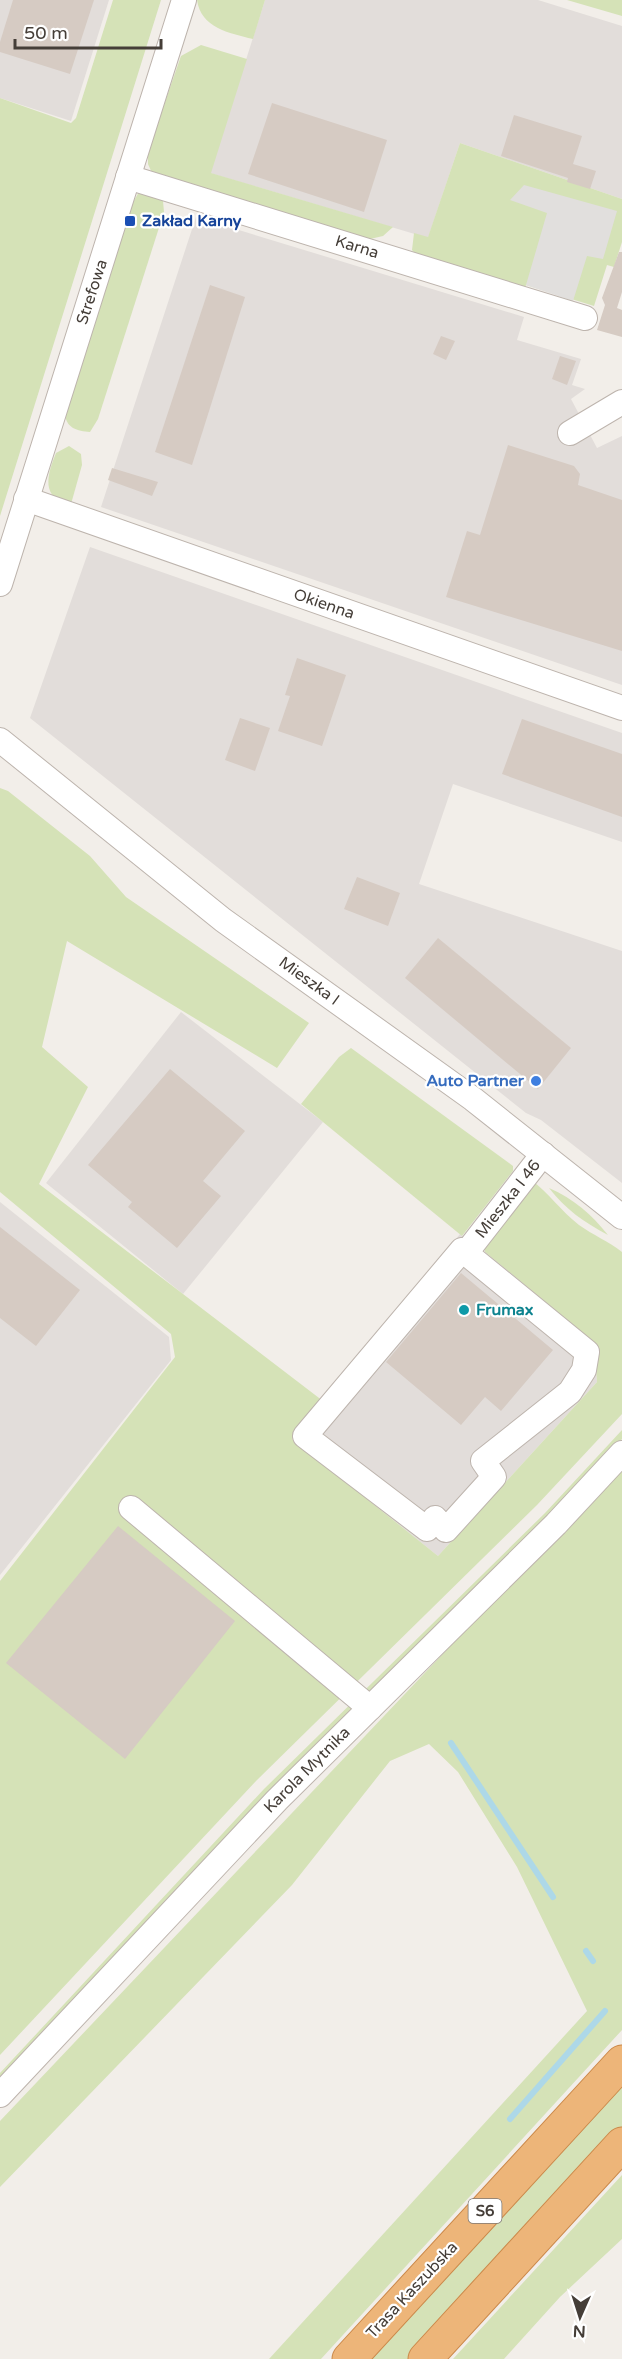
<svg xmlns="http://www.w3.org/2000/svg" width="622" height="2359" font-family="'Varela Round',sans-serif">
<rect width="100%" height="100%" fill="#f2eee9"/>
<g fill="#e2ddda">
<path d="M0,0H109L71,121L0,98Z"/>
<path d="M265,0H538L622,26V199L460,143L428,238L210,173Z"/>
<path d="M196,217L524,317L517,340L581,359L572,385L585,389L571,399L597,448L622,436V685L101,507Z"/>
<path d="M90,547L622,733V842L453,784L419,884L622,951V1183L541,1120L526,1113L30,718Z"/>
<path d="M181,1012L323,1122L183,1294L46,1183Z"/>
<path d="M0,1202L169,1337L171,1360L0,1575Z"/>
<path d="M460,1234L594,1342L597,1382L438,1556L292,1439Z"/>
</g>
<g fill="#d5e2b7">
<path d="M113,0H161L0,516V98L71,123L76,118Z"/>
<path d="M197,0H265L253,39C229,33 201,28 197,0Z"/>
<path d="M567,0H622V16Z"/>
<path d="M201,45L247,59L211,173L393,227L383,236L370,239L152,173L148,164V151L181,56Z"/>
<path d="M460,143L622,199V242L614,267L607,265L594,306L526,285L524,291L420,259L412,250L414,233L428,237Z"/>
<path d="M139,192H154L163,201L164,212L98,419L90,432C77,431 66,428 65,414L132,204Z"/>
<path d="M69,446L81,454L82,465L71,504C40,499 47,475 56,453Z"/>
<path d="M0,788L8,791L90,856L126,897L309,1023L277,1068L67,941L42,1047L88,1087L39,1184L323,1401L292,1439L438,1556L597,1382L594,1342L485,1252L484,1245L531,1180C549,1193 561,1211 579,1225C593,1235 608,1241 622,1252V1414L537,1505L256,1781L0,2055V1581L175,1357L171,1334L0,1192Z"/>
<path d="M351,1048L513,1166V1171L462,1236L301,1104L339,1057Z"/>
<path d="M549,1188C574,1199 591,1214 608,1235C584,1222 566,1210 549,1188Z"/>
<path d="M622,1430V1439L550,1516L0,2081V2073L264,1789L545,1513Z"/>
<path d="M622,1465V2030L321,2359H269L587,2011L517,1867L458,1772L429,1744L390,1761L292,1885L0,2187V2121Z"/>
<path d="M622,2078V2129L410,2359H365Z"/>
<path d="M622,2175V2239L560,2297L504,2359H453Z"/>
</g>
<path fill="#e1dfdd" d="M524,185L617,211L603,259L587,256L573,301L526,285L547,213L510,200Z"/>
<g fill="none" stroke-linecap="round" stroke-linejoin="round">
<g stroke="#add8e8" stroke-width="6">
<path d="M451,1743L553,1897"/>
<path d="M586,1951L593,1961"/>
<path d="M510,2119L605,2011"/>
</g>
</g>
<g fill="#d6cbc3">
<path d="M13,0H94L70,74L0,52V42Z"/>
<path d="M272,103L387,140L364,212L248,174Z"/>
<path d="M514,115L582,136L573,164L596,171L590,189L567,182L568,178L501,156Z"/>
<path d="M619,252H622V292L617,308L622,310V337L597,330L605,305L602,298Z"/>
<path d="M210,285L245,297L192,465L155,452Z"/>
<path d="M441,336L455,341L446,360L433,354Z"/>
<path d="M560,356L576,361L567,385L552,379Z"/>
<path d="M508,445L574,466L580,474L578,485L622,500V651L446,597L467,531L480,535Z"/>
<path d="M112,468L158,482L152,496L108,480Z"/>
<path d="M297,658L346,675L322,746L278,731L290,696L285,695Z"/>
<path d="M240,718L270,728L255,771L225,760Z"/>
<path d="M522,719L622,754V817L502,774Z"/>
<path d="M357,877L400,893L388,926L344,909Z"/>
<path d="M438,938L571,1048L538,1089L405,978Z"/>
<path d="M170,1069L245,1131L203,1181L221,1196L177,1248L128,1207L132,1202L88,1165Z"/>
<path d="M0,1227L80,1290L36,1346L0,1318Z"/>
<path d="M461,1273L553,1350L501,1411L485,1397L461,1425L386,1362Z"/>
<path d="M118,1526L235,1621L125,1759L6,1663Z"/>
</g>
<g fill="none" stroke-linecap="round" stroke-linejoin="round">
<defs>
<g id="minor">
<path d="M128,177L585,318"/>
<path d="M570,433L622,402"/>
<path d="M26,499L622,708"/>
<path d="M0,584L184,0"/>
<path d="M0,740L223,920L473,1099L622,1217"/>
<path d="M462,1250L587,1352L584,1370L570,1392L483,1461L494,1477L446,1530L435,1518L427,1529L305,1436Z"/>
<path d="M466,1253L543,1154"/>
<path d="M131,1508L370,1708"/>
<path d="M0,2095L277,1800L556,1524L622,1453"/>
</g>
<g id="highway">
<path d="M349,2359L622,2062"/>
<path d="M425,2359L622,2144"/>
</g>
</defs>
<use href="#minor" stroke="#bdb4ad" stroke-width="26"/>
<use href="#highway" stroke="#cb894a" stroke-width="35"/>
<use href="#minor" stroke="#fff" stroke-width="24"/>
<use href="#highway" stroke="#edb579" stroke-width="33"/>
</g>
<rect fill="#1a4fb4" stroke="#fff" stroke-width="2" x="124" y="215" width="12" height="12" rx="3"/>
<circle fill="#3f7fe0" stroke="#fff" stroke-width="2" cx="536" cy="1081" r="6"/>
<circle fill="#0f9aa8" stroke="#fff" stroke-width="2" cx="464" cy="1310" r="6"/>
<g text-anchor="middle" dominant-baseline="central" stroke-width="4.5" stroke-linejoin="round" paint-order="stroke">
<rect fill="#fff" stroke="#7d7874" stroke-width="1.5" x="468.5" y="2199" width="33" height="24" rx="4.5"/>
<g font-size="15" font-weight="bold" fill="#453e38">
<text x="485" y="2211">S6</text>
</g>
<g font-size="16" font-weight="bold" fill="#164399" stroke="#fff" text-anchor="start">
<text x="142" y="221">Zakład Karny</text>
</g>
<g font-size="16" fill="#453e38" stroke="#fff">
<text transform="translate(357 247) rotate(17)">Karna</text>
<text transform="translate(92 292) rotate(-72)">Strefowa</text>
<text transform="translate(324 604) rotate(19)">Okienna</text>
<text transform="translate(309 981) rotate(36)">Mieszka I</text>
<text transform="translate(508 1199) rotate(-52)">Mieszka I 46</text>
<text transform="translate(307 1770) rotate(-45)">Karola Mytnika</text>
<text transform="translate(412 2290) rotate(-47)">Trasa Kaszubska</text>
</g>
<g font-size="16" font-weight="bold" fill="#366cbe" stroke="#fff" text-anchor="end">
<text x="524" y="1081">Auto Partner</text>
</g>
<g font-size="16" font-weight="bold" fill="#0d838f" stroke="#fff" text-anchor="start">
<text x="476" y="1310">Frumax</text>
</g>
</g>
<g transform="translate(580 2317) rotate(183)" stroke="#ffffff" stroke-width="4.5" paint-order="stroke">
<path d="M0-4.5L10 22L0 15L-10 22Z" fill="#453e38"/>
<text y="-9" font-size="16" font-weight="bold" text-anchor="middle" fill="#453e38">N</text>
</g>
<path d="M15 39v9h146v-9" fill="none" stroke="#453e38" stroke-width="3"/>
<text x="24" y="39" font-size="18" fill="#453e38" stroke="#ffffff" stroke-width="4.5" paint-order="stroke">50 m</text>
</svg>
